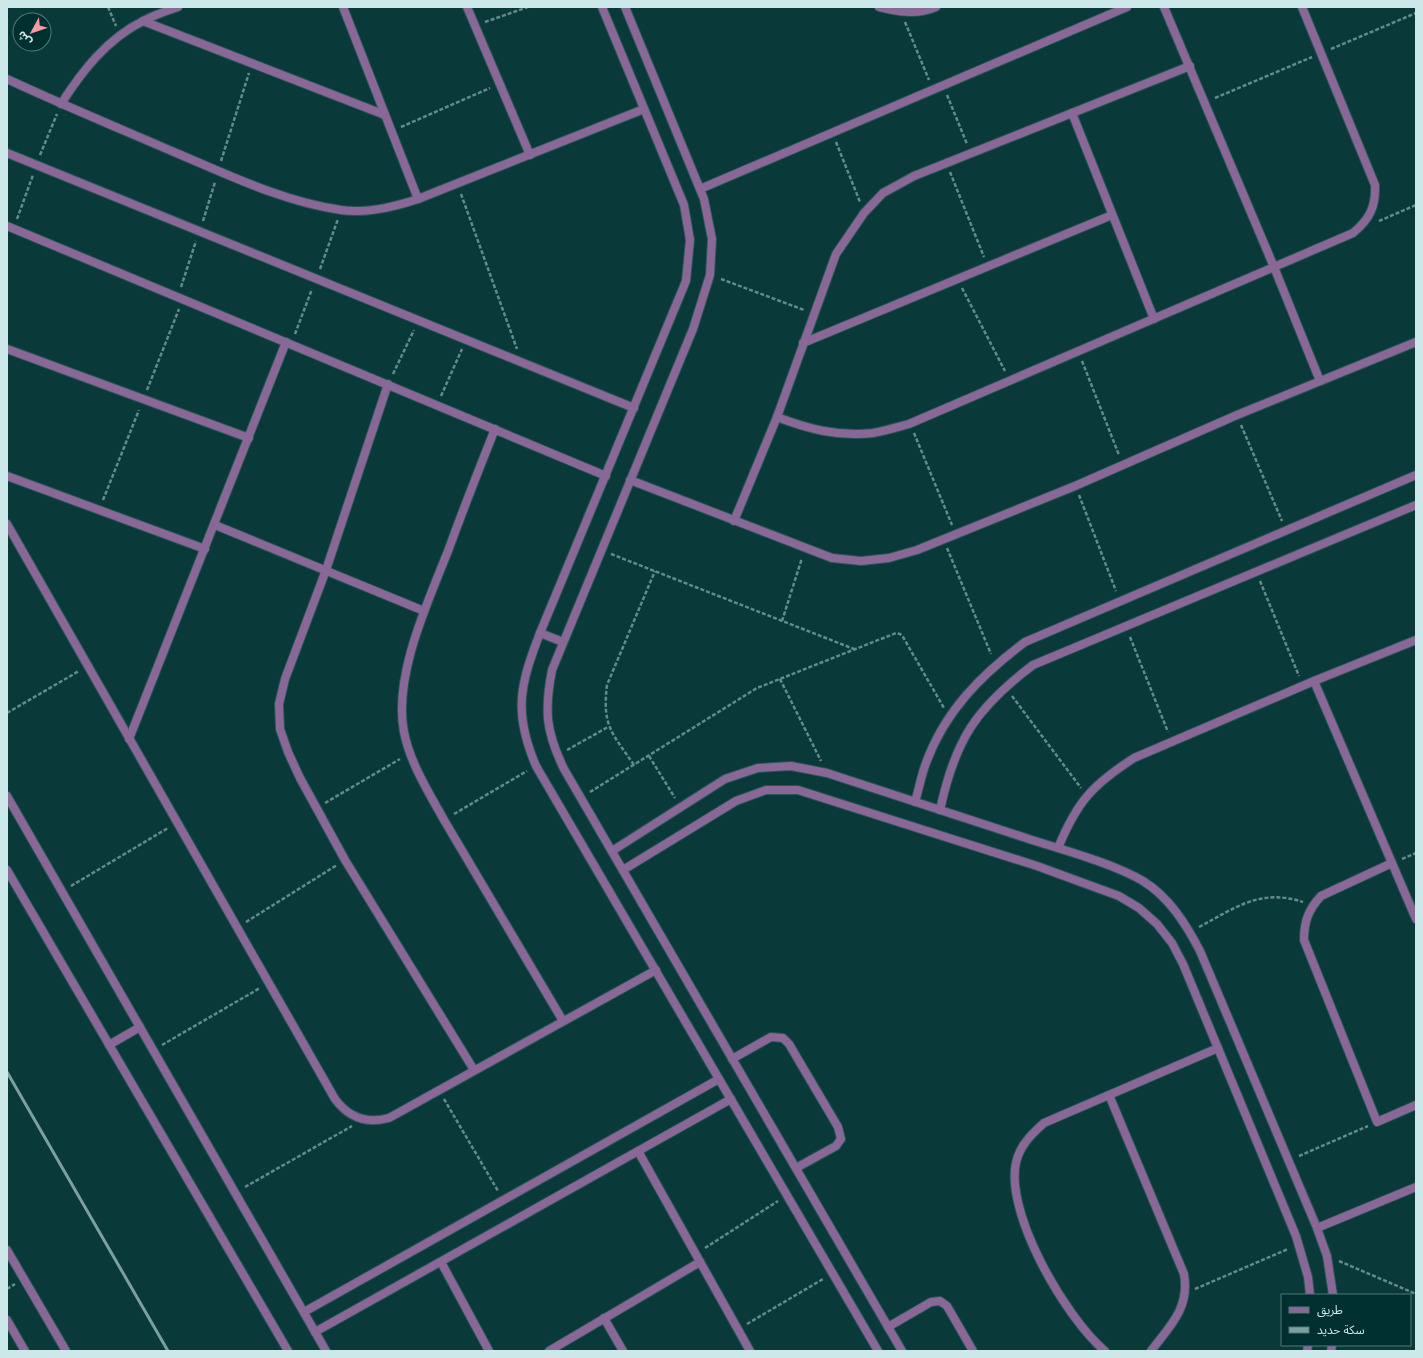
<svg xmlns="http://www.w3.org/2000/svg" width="1423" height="1358" font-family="Spectral,'Noto Sans Arabic',serif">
<rect width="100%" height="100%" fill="#0a3939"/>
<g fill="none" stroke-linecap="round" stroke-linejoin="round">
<defs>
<g id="service">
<path d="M732,1059L771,1037L783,1038L789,1044L838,1127L841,1139L836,1146L796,1168"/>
<path d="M888,1327L931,1302L940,1301L947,1306L973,1351"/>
</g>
<g id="minor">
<path d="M343,7L418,199"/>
<path d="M467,7L530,155"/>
<path d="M602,7L684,205L690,240L686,281L540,633C520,685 513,712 536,766L878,1351"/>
<path d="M625,7L704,199L712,239L710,275L693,329L552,670C544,711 546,732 564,769L902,1351"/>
<path d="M879,7C899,12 916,15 936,7"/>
<path d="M1164,7L1274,267L1320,381"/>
<path d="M143,21L385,115"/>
<path d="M7,79C65,106 123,130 181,155C233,177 285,202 341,210C366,214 394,207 418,199L644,109"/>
<path d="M61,104C82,71 107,39 143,21C154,15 166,11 178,7"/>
<path d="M1072,113L1154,319"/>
<path d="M7,153L634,408"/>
<path d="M700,189L1127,7"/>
<path d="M7,226L606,476"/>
<path d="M803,343L1112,215"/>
<path d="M7,349L249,438"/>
<path d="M388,384L326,570L285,679L279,704L280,729L288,752L300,778L345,860L474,1070"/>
<path d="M777,417C808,429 839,437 873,433C885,431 898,427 909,424L1353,233C1370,219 1376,206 1375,185L1302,7"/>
<path d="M495,429C479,469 463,510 448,551C428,602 393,676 404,732C410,763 429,793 444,820L563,1021"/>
<path d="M7,476L205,549"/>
<path d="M630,480L832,558L861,561L889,558L917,550L1075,486L1237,415L1416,342"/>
<path d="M734,521L777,417L836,254L864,213L883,193L914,176L1190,66"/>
<path d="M7,524L335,1099C349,1118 367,1124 389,1118L656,970"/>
<path d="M215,525L424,611"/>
<path d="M540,633L563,642"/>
<path d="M1314,681L1416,919"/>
<path d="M129,739L286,342"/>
<path d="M915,802C919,789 921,776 926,763C945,711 981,675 1025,642L1416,475"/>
<path d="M940,810C955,740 976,708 1033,665L1416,505"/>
<path d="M1058,848C1077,802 1092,785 1134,758L1314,681L1416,640"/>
<path d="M612,851L725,779L758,768L791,766L827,773C893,795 960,816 1026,838C1062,850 1110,862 1143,881C1169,897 1186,924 1200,951L1317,1228L1327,1256L1333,1295"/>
<path d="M1392,863L1321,896C1308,910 1304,922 1304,940L1377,1122L1416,1105"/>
<path d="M623,870L736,801L766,790H798L1037,866L1119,896L1139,908L1157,924L1172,943L1183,964L1296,1236L1308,1277L1310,1295"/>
<path d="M1109,1095L1184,1274C1190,1308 1170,1326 1151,1351"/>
<path d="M638,1151L750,1351"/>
<path d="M1317,1228L1416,1187"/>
<path d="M7,1250L66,1351"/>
<path d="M441,1262L489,1351"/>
<path d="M304,1312L719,1079"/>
<path d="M604,1318L623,1351"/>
<path d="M7,1320L25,1351"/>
<path d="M315,1332L731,1099"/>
<path d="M549,1351L700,1262"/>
<path d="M1105,1351C1066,1319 999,1205 1018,1156C1023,1142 1034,1132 1044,1123L1218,1048"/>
<path d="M1307,1351L1308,1345"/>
<path d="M1331,1351L1332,1345"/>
</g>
<g id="tertiary">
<path d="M7,796L326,1351"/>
<path d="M7,870L288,1351"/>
<path d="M109,1045L140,1027"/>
</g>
</defs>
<use href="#service" stroke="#295555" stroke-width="10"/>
<use href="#minor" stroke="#295555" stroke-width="10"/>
<use href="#tertiary" stroke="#295555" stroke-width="10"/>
<g stroke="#648b8b" stroke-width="2.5" stroke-dasharray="4 2" stroke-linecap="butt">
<path d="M108,7L116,26"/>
<path d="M485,22L528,7"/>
<path d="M905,22L929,80"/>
<path d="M1331,49L1416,13"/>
<path d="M947,95L967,144"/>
<path d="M1215,98L1312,57"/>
<path d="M401,127L490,88"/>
<path d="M836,142L860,202"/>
<path d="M40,155L57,114"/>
<path d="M221,161L249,73"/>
<path d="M950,172L984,257"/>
<path d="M461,194L517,349"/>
<path d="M17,219L33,175"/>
<path d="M203,221L215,182"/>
<path d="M1379,221L1416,205"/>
<path d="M320,269L338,219"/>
<path d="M721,279L804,310"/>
<path d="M181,287L196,241"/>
<path d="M962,288L1005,371"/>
<path d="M295,334L312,289"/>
<path d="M1082,361L1119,455"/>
<path d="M393,374L414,330"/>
<path d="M147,390L179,309"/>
<path d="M441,396L462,349"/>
<path d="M1241,425L1282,521"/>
<path d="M914,433L952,525"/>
<path d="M1079,495L1116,591"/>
<path d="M103,500L139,410"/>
<path d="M947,548L991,654"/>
<path d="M611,554L854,649"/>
<path d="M1260,581L1299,676"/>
<path d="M782,621L802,558"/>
<path d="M1130,637L1168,732"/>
<path d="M780,679L821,761"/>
<path d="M1012,696L1081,788"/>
<path d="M7,713L79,671"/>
<path d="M567,750L608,727"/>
<path d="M649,756L675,798"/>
<path d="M634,765C612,733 602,726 607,685L655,571"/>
<path d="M590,792L757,688L896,633L900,634L903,637L944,708"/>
<path d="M325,803L400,759"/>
<path d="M454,814L527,771"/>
<path d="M1402,859L1416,853"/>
<path d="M71,886L168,828"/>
<path d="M246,922L337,865"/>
<path d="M1199,927C1235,908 1260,888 1303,902"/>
<path d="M162,1045L260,988"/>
<path d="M444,1099L498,1191"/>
<path d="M1299,1156L1368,1126"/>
<path d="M245,1187L352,1126"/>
<path d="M705,1248L778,1201"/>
<path d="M1339,1261L1416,1294"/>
<path d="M7,1289L15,1284"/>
<path d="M1195,1289L1288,1249"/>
<path d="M747,1324L823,1279"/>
</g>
<use href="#service" stroke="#896897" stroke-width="8"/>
<use href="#minor" stroke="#896897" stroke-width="8"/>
<use href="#tertiary" stroke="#896897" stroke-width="8"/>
<path stroke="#7ca0a0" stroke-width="3" d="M7,1072L168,1351"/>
</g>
<rect width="1423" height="1358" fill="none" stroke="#cce8e8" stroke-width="16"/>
<rect x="1281" y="1294" width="130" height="52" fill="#002f2f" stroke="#527979"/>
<rect x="1289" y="1307" width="20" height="6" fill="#896897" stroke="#527979"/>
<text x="1317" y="1314" font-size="12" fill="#cce8e8">طريق</text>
<rect x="1289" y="1327" width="20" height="6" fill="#7ca0a0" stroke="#527979"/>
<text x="1317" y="1334" font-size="12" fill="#cce8e8">سكة حديد</text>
<g transform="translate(32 32) rotate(230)"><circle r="19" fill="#002f2f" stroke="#527979"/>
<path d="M0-3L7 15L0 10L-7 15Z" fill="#f49aa0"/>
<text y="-6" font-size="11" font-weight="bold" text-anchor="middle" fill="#cce8e8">ش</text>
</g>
</svg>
